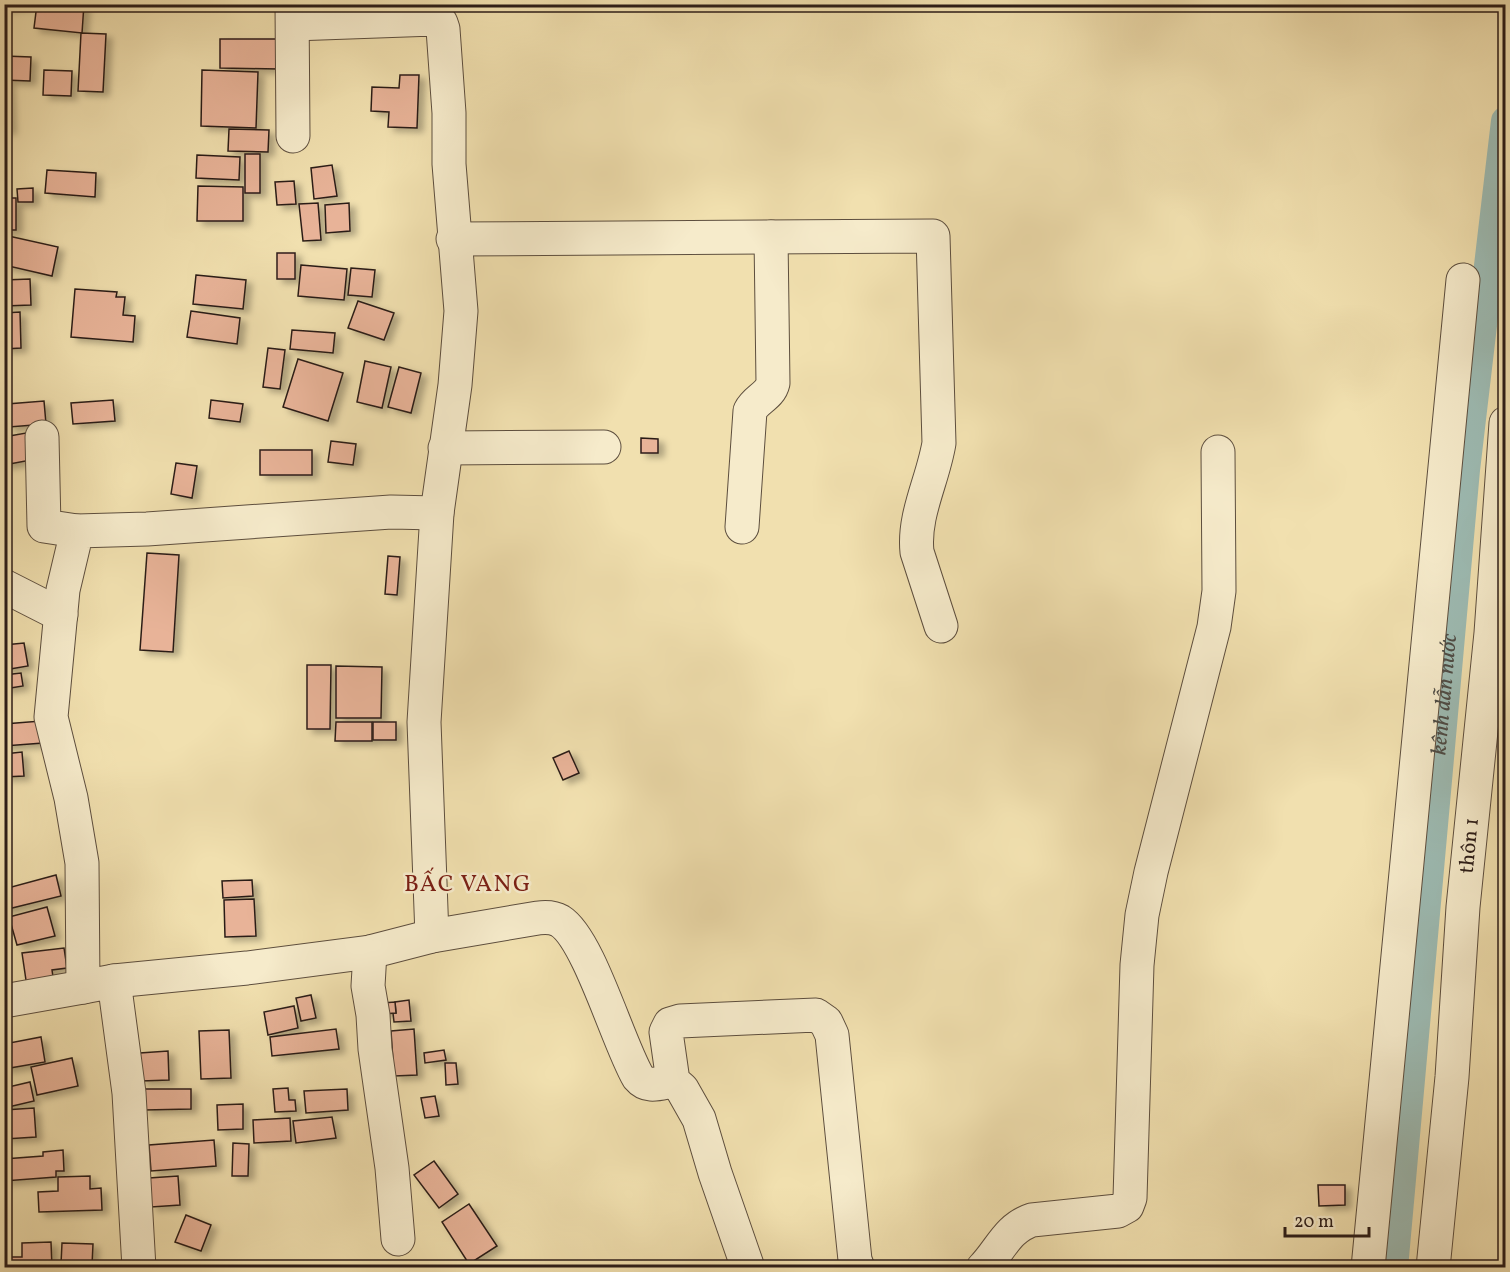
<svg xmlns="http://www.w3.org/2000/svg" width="1510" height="1272" font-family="Vollkorn,serif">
<defs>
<filter id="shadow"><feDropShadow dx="6" dy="4" stdDeviation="3" flood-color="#0004"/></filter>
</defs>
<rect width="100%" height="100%" fill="#f1e0af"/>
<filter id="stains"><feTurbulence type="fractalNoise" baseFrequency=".00333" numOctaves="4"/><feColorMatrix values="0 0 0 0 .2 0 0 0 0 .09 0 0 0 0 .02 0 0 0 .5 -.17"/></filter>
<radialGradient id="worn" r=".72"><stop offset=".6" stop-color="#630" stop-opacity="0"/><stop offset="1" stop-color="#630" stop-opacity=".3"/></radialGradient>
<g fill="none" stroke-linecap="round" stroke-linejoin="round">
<path stroke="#9dbbb3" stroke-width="30" id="s1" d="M1393,1268L1465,470L1506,121"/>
</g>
<g fill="#e8b398" stroke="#2c1d18" stroke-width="1.5" filter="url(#shadow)">
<path d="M4,4H27V5L4,8Z"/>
<path d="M37,4H84L82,33L34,28Z"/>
<path d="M81,33L106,34L103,92L78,91Z"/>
<path d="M220,39H279V69L220,68Z"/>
<path d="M4,56L31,57L30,81L4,80Z"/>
<path d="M44,70L72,71L71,96L43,95Z"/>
<path d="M202,70L258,72L256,128L201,126Z"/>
<path d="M400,75H419L417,128L388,127L389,112L371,111L372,87L399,88Z"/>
<path d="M8,81L10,130H4V82Z"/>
<path d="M229,129L269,130L268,152L228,151Z"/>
<rect x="245" y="154" width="15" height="39"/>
<path d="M197,155L240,157L239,180L196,178Z"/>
<path d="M332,165L337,196L314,199L311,168Z"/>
<path d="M47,170L96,173L95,197L45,193Z"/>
<path d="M294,181L296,204L277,205L275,182Z"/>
<path d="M198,186L243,187V221H197Z"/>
<path d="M33,188V202H18L17,189Z"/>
<rect x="4" y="198" width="12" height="32"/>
<path d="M318,203L321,240L303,241L299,204Z"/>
<path d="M349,203L350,231L326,233L325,205Z"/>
<path d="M4,235L58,247L52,276L4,265Z"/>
<rect x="277" y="253" width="18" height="26"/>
<path d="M301,265L347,269L344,300L298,296Z"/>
<path d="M351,268L375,270L372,297L348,295Z"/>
<path d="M196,275L246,280L243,309L193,304Z"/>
<path d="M30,279L31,305L4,306V280Z"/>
<path d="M75,289L117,292L116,297H125L123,315L135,316L133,342L71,337Z"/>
<path d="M358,301L394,313L384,340L348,328Z"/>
<path d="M191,311L240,318L237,344L187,337Z"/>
<path d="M20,312L21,348L4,349V313Z"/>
<path d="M292,330L335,333L333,353L290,349Z"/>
<path d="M268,348L285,350L280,389L263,387Z"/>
<path d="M298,359L343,373L328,421L283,407Z"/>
<path d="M365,361L391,367L382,408L357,402Z"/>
<path d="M399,367L421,373L411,413L388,407Z"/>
<path d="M113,400L115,421L73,424L71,403Z"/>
<path d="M211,400L243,404L240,422L209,418Z"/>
<path d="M44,401L46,424L9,427L7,404Z"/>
<path d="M26,433L31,460L4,465V437Z"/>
<path d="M641,438L658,439V453H641Z"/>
<path d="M331,441L356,444L353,465L328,462Z"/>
<rect x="260" y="450" width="52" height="25"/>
<path d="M176,463L197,466L192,498L171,494Z"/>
<path d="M147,553L179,555L173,652L140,650Z"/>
<path d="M388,556L400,557L397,595L385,594Z"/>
<path d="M24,643L28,666L4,670V645Z"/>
<path d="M307,665H331L330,729H307Z"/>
<path d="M336,666L382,667L381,718H336Z"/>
<path d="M21,673L23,686L4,689V675Z"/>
<path d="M41,721L43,743L4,746V724Z"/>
<path d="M336,722H372V741H335Z"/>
<rect x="373" y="722" width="23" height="18"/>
<path d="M569,751L579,773L563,780L553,758Z"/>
<path d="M22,752L24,776L4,777V754Z"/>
<path d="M56,875L61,896L4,910V889Z"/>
<path d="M252,880L253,896L223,898L222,881Z"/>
<path d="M254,899L256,936L225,937L224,900Z"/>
<path d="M47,907L55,936L17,945L9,917Z"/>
<path d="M64,948L67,968L52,970L54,984L27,987L22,953Z"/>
<path d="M311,995L316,1018L301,1021L296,998Z"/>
<path d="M409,1000L411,1021L394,1022L393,1013H396L395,1002Z"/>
<path d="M395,1002L396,1013L382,1014V1003Z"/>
<path d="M294,1006L298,1028L268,1035L264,1012Z"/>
<path d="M336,1029L339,1049L272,1056L270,1037Z"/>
<path d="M414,1029L417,1075L394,1076L391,1031Z"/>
<path d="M229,1030L231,1078L201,1079L199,1031Z"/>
<path d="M41,1037L45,1062L4,1069V1044Z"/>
<path d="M444,1050L446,1060L425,1063L424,1053Z"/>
<path d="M168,1051L169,1080L141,1081L140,1053Z"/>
<path d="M72,1058L78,1086L37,1095L31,1067Z"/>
<path d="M445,1063H456L458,1084L446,1085Z"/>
<path d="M30,1082L34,1101L4,1108V1088Z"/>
<path d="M288,1088L289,1100H295L296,1111L275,1112L273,1089Z"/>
<path d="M144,1089H191V1109L144,1110Z"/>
<path d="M347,1089L348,1110L306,1113L304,1091Z"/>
<path d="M435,1096L439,1116L425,1118L421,1098Z"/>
<path d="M243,1104V1129L218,1130L217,1105Z"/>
<path d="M34,1108L36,1137L5,1139L4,1110Z"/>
<path d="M332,1117L336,1138L296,1143L293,1121Z"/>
<path d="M290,1118L291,1141L254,1143L253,1120Z"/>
<path d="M214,1140L216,1166L151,1171L149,1145Z"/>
<path d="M233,1143L249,1144L248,1176H232Z"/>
<path d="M63,1150L64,1171H56V1177L4,1181V1159L43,1156V1152Z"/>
<path d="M434,1161L458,1194L439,1208L414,1175Z"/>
<path d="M90,1176V1189L101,1188L102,1210L39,1212L38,1192L58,1191V1177Z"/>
<path d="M178,1176L180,1205L151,1207L149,1178Z"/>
<path d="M1318,1185H1345V1205L1319,1206Z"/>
<path d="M469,1204L497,1246L469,1264L442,1222Z"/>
<path d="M186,1215L211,1225L201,1251L175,1242Z"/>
<path d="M51,1242L52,1268H4V1257H22V1243Z"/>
<path d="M62,1243L93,1244L92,1265L61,1264Z"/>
</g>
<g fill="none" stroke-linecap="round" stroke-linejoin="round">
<defs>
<g id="minor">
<path d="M292,4L293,136"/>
<path d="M293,24L434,19L441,23L443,29L449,113V164L461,311L455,385L437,513L424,722L432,936"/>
<path d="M453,239L933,236L939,443C933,480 913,515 917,552L941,626"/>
<path d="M42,437L44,526L77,531"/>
<path d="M445,448L604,447"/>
<path d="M742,527L750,411C756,399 770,396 773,383L771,237"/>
<path d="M4,586L61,615"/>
<path d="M370,952L368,986L373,1015L375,1049L392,1168L398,1239"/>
<path d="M114,981L247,968L370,952L432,936L538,918C545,917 553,917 560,921C589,939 618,1043 638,1077C648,1089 660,1083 673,1081"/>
<path d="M4,1001L83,987"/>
<path d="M139,1268L129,1093L114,981L83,987L82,863L71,798L51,717L63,590L77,531L147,529L391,512L437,513"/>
<path d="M748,1268L715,1173L699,1119L682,1089L673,1081L666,1032L670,1024L680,1021L816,1015L826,1022L832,1035L855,1260L858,1268"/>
<path d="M983,1268C1000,1251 1007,1228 1032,1220L1118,1211L1127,1206L1130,1198L1137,965L1142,915L1151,872L1214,627L1219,591L1218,452"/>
<path d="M1368,1268L1463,280"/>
<path id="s2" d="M1433,1268L1452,1077L1463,907L1491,633L1506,423"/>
</g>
</defs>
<use href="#minor" stroke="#5d4e3e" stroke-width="35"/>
<use href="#minor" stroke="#f6ebcb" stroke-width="33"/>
</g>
<g text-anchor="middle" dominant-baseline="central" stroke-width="5" stroke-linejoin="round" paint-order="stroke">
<g font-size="21" fill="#2c1d18" stroke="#f6ebcb">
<text stroke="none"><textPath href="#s2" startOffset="424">thôn 1</textPath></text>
</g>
<g font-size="22" font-style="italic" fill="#4e4c46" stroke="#f6ebcb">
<text stroke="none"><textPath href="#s1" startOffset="576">kênh dẫn nước</textPath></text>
</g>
<g font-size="24" letter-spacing="1.5" fill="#7a1f14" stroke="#f6ebcb">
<text x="468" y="885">BẤC VANG</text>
</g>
</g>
<rect width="1510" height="1272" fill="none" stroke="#f1e0af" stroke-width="24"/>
<rect x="6" y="6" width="1498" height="1260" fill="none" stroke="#2c1d18" stroke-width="3"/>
<rect x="12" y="12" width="1486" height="1248" fill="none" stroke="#2c1d18" stroke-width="1.5"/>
<path d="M1285 1227v9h84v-9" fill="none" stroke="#2c1d18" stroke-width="3"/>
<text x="1294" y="1227" font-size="18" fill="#2c1d18" stroke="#f6ebcb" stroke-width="4.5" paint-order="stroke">20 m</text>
<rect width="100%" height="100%" filter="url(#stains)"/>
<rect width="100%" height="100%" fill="url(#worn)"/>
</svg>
